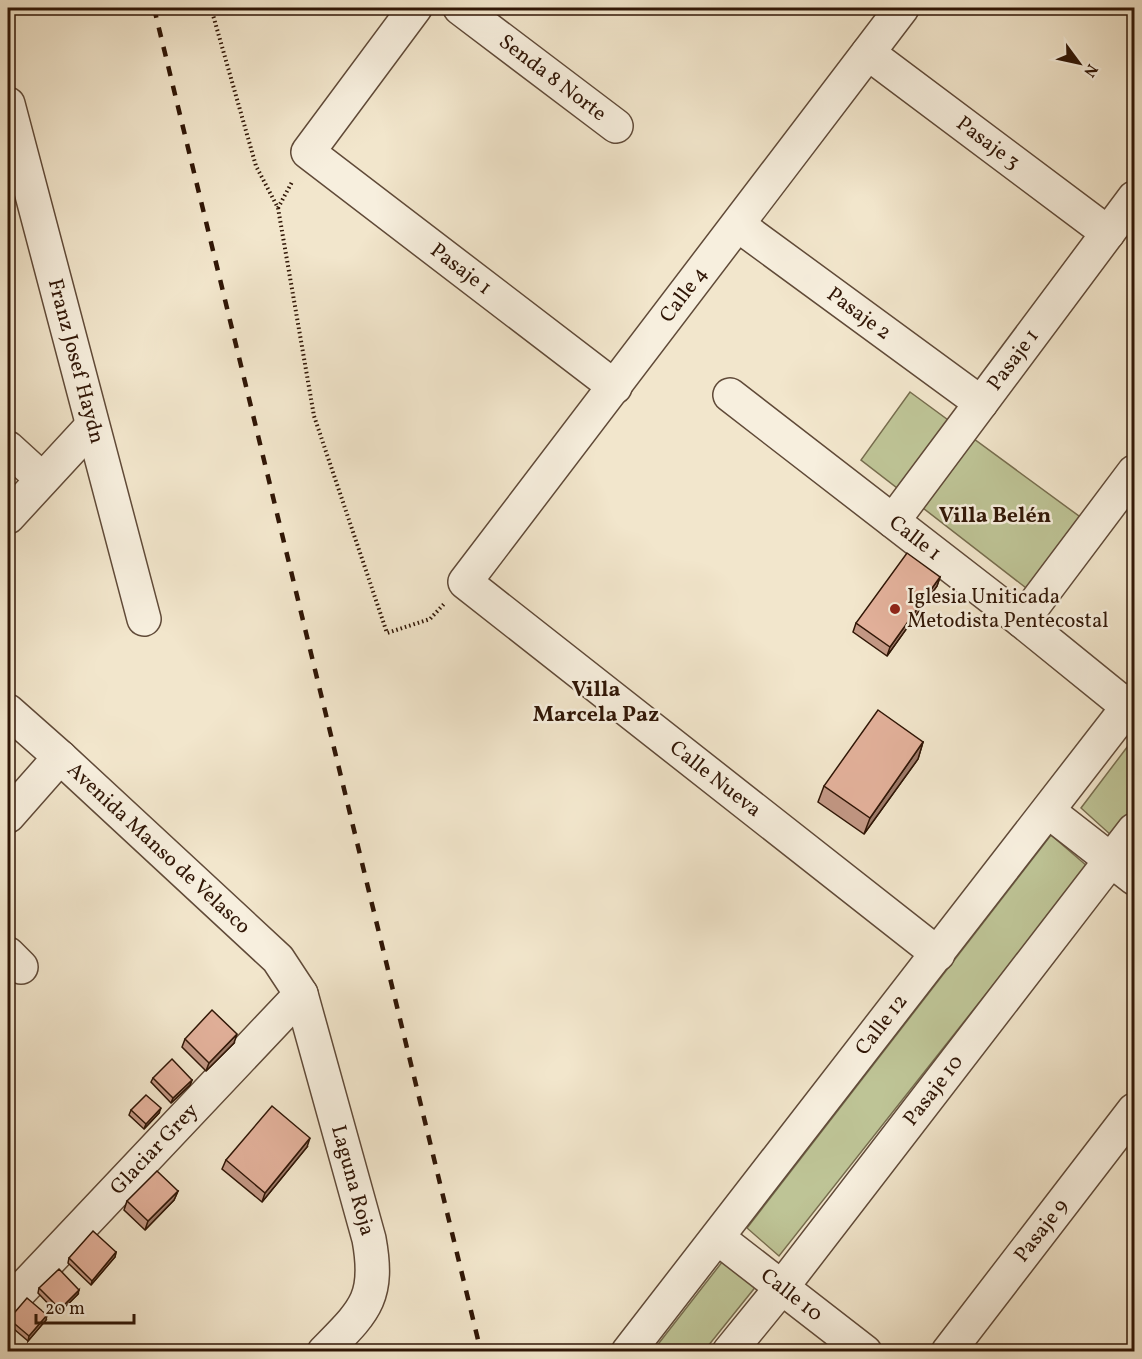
<svg xmlns="http://www.w3.org/2000/svg" width="1142" height="1359" font-family="Vollkorn,serif">
<rect width="100%" height="100%" fill="#f2e6cc"/>
<filter id="stains"><feTurbulence type="fractalNoise" baseFrequency=".00333" numOctaves="4"/><feColorMatrix values="0 0 0 0 .2 0 0 0 0 .09 0 0 0 0 .02 0 0 0 .5 -.17"/></filter>
<radialGradient id="worn" r=".72"><stop offset=".6" stop-color="#630" stop-opacity="0"/><stop offset="1" stop-color="#630" stop-opacity=".3"/></radialGradient>
<g fill="#bec496" stroke="#776d4e" stroke-width="1.5">
<path d="M910,392L1083,519L1030,591L861,460Z"/>
<path d="M1134,738V808L1112,836L1081,808Z"/>
<path d="M1051,835L1087,866L779,1256L747,1228Z"/>
<path d="M726,1257L757,1285L704,1351L652,1352Z"/>
</g>
<g fill="none" stroke-linecap="round" stroke-linejoin="round">
<defs>
<g id="street">
<path id="s1" d="M415,8L308,152L615,387"/>
<path id="s2" d="M460,8L616,126"/>
<path id="s3" d="M902,8L465,582L938,954"/>
<path id="s4" d="M868,53L1108,233"/>
<path id="s5" d="M8,104L144,619"/>
<path id="s6" d="M738,225L981,403"/>
<path id="s7" d="M730,395L1022,621L1128,707"/>
<path d="M8,448L42,479"/>
<path d="M8,517L92,426"/>
<path id="s8" d="M893,521L1134,198"/>
<path d="M1022,621L1134,472"/>
<path id="s9" d="M8,711L60,757L278,959L301,994L369,1239C380,1299 364,1311 324,1352"/>
<path d="M1048,811L1134,878"/>
<path d="M8,816L60,757"/>
<path d="M8,954L21,967"/>
<path id="s10" d="M718,1238L865,1352"/>
<path id="s11" d="M8,1304L301,994"/>
<path id="s12" d="M628,1352L1134,699"/>
<path id="s13" d="M729,1352L782,1287L1134,830"/>
<path id="s14" d="M948,1352L1134,1110"/>
</g>
</defs>
<use href="#street" stroke="#604a38" stroke-width="36"/>
<g stroke="#301606" stroke-width="4" stroke-dasharray="1.5 3" stroke-linecap="butt">
<path d="M211,8L256,166L278,208L314,416L387,633L430,619L444,604"/>
<path d="M278,208L292,182"/>
</g>
<use href="#street" stroke="#f7efde" stroke-width="33"/>
<path stroke="#301606" stroke-width="4.5" stroke-dasharray="10 10" stroke-linecap="butt" d="M154,8L481,1352"/>
</g>
<g fill="#c39885" stroke="#301606" stroke-width="1.5">
<path d="M940,577L937,586L887,656L853,632L856,623Z"/>
<path d="M923,742L918,759L864,834L818,802L824,786Z"/>
<path d="M185,1039L234,1043L206,1071L182,1047Z"/>
<path d="M153,1078L192,1080L190,1085L171,1103L151,1082Z"/>
<path d="M131,1110L159,1113L144,1129L129,1115Z"/>
<path d="M307,1147L262,1202L222,1169L226,1160Z"/>
<path d="M178,1191L174,1200L145,1230L124,1210L127,1201Z"/>
<path d="M116,1252L115,1257L91,1285L68,1263L69,1258Z"/>
<path d="M39,1288L78,1294L58,1314L38,1293Z"/>
<path d="M9,1319L46,1320L28,1341L8,1324Z"/>
</g>
<g fill="#9f7c6c" stroke="#301606" stroke-width="1.5">
<path d="M940,577L937,586L887,656L890,647Z"/>
<path d="M923,742L918,759L864,834L870,818Z"/>
<path d="M237,1034L234,1043L206,1071L209,1063Z"/>
<path d="M192,1080L190,1085L171,1103L173,1098Z"/>
<path d="M161,1108L159,1113L144,1129L146,1124Z"/>
<path d="M310,1138L307,1147L262,1202L265,1193Z"/>
<path d="M178,1191L174,1200L145,1230L148,1221Z"/>
<path d="M116,1252L115,1257L91,1285L92,1281Z"/>
<path d="M79,1290L78,1294L58,1314L60,1309Z"/>
<path d="M47,1315L46,1320L28,1341L29,1336Z"/>
</g>
<g fill="#e3b19b" stroke="#301606" stroke-width="1.5">
<path d="M907,553L940,577L890,647L856,623Z"/>
<path d="M878,710L923,742L870,818L824,786Z"/>
<path d="M212,1010L237,1034L209,1063L185,1039Z"/>
<path d="M172,1059L192,1080L173,1098L153,1078Z"/>
<path d="M146,1095L161,1108L146,1124L131,1110Z"/>
<path d="M272,1106L310,1138L265,1193L226,1160Z"/>
<path d="M157,1171L178,1191L148,1221L127,1201Z"/>
<path d="M93,1231L116,1252L92,1281L69,1258Z"/>
<path d="M59,1269L79,1290L60,1309L39,1288Z"/>
<path d="M27,1298L47,1315L29,1336L9,1319Z"/>
<path d="M8,1338L15,1346L9,1352H8Z"/>
</g>
<circle fill="#8f2418" stroke="#f7efde" stroke-width="2" cx="895" cy="609" r="6"/>
<g text-anchor="middle" dominant-baseline="central" stroke-width="5" stroke-linejoin="round" paint-order="stroke">
<g font-size="21" fill="#301606" stroke="#f7efde">
<text stroke="none"><textPath href="#s2" startOffset="116">Senda 8 Norte</textPath></text>
<text stroke="none"><textPath href="#s4" startOffset="150">Pasaje 3</textPath></text>
<text stroke="none"><textPath href="#s1" startOffset="372">Pasaje 1</textPath></text>
<text transform="translate(684 295) rotate(-53)">Calle 4</text>
<text stroke="none"><textPath href="#s6" startOffset="150">Pasaje 2</textPath></text>
<text stroke="none"><textPath href="#s8" startOffset="201">Pasaje 1</textPath></text>
<text stroke="none"><textPath href="#s5" startOffset="266">Franz Josef Haydn</textPath></text>
<text stroke="none"><textPath href="#s7" startOffset="234">Calle 1</textPath></text>
<text stroke="none"><textPath href="#s3" startOffset="1040">Calle Nueva</textPath></text>
<text stroke="none"><textPath href="#s9" startOffset="204">Avenida Manso de Velasco</textPath></text>
<text stroke="none"><textPath href="#s12" startOffset="414">Calle 12</textPath></text>
<text stroke="none"><textPath href="#s13" startOffset="332">Pasaje 10</textPath></text>
<text stroke="none"><textPath href="#s11" startOffset="213">Glaciar Grey</textPath></text>
<text stroke="none"><textPath href="#s9" startOffset="602">Laguna Roja</textPath></text>
<text stroke="none"><textPath href="#s14" startOffset="153">Pasaje 9</textPath></text>
<text stroke="none"><textPath href="#s10" startOffset="93">Calle 10</textPath></text>
</g>
<g font-size="21" fill="#301606" stroke="#f7efde" text-anchor="start">
<text x="907" y="597">Iglesia Uniticada<tspan x="907" dy="24">Metodista Pentecostal</tspan></text>
</g>
<g font-size="22" font-weight="bold" fill="#301606" stroke="#f7efde">
<text x="995" y="516">Villa Belén</text>
<text x="596" y="690">Villa<tspan x="596" dy="25">Marcela Paz</tspan></text>
</g>
</g>
<rect width="1142" height="1359" fill="none" stroke="#f2e6cc" stroke-width="30"/>
<rect x="9" y="9" width="1124" height="1341" fill="none" stroke="#301606" stroke-width="3"/>
<rect x="15" y="15" width="1112" height="1329" fill="none" stroke="#301606" stroke-width="1.5"/>
<g transform="translate(1079 63) rotate(123)" stroke="#f7efde" stroke-width="4.5" paint-order="stroke">
<path d="M0-4.5L10 22L0 15L-10 22Z" fill="#301606"/>
<text y="-9" font-size="16" font-weight="bold" text-anchor="middle" fill="#301606">N</text>
</g>
<path d="M36 1314v9h98v-9" fill="none" stroke="#301606" stroke-width="3"/>
<text x="45" y="1314" font-size="18" fill="#301606" stroke="#f7efde" stroke-width="4.5" paint-order="stroke">20 m</text>
<rect width="100%" height="100%" filter="url(#stains)"/>
<rect width="100%" height="100%" fill="url(#worn)"/>
</svg>
